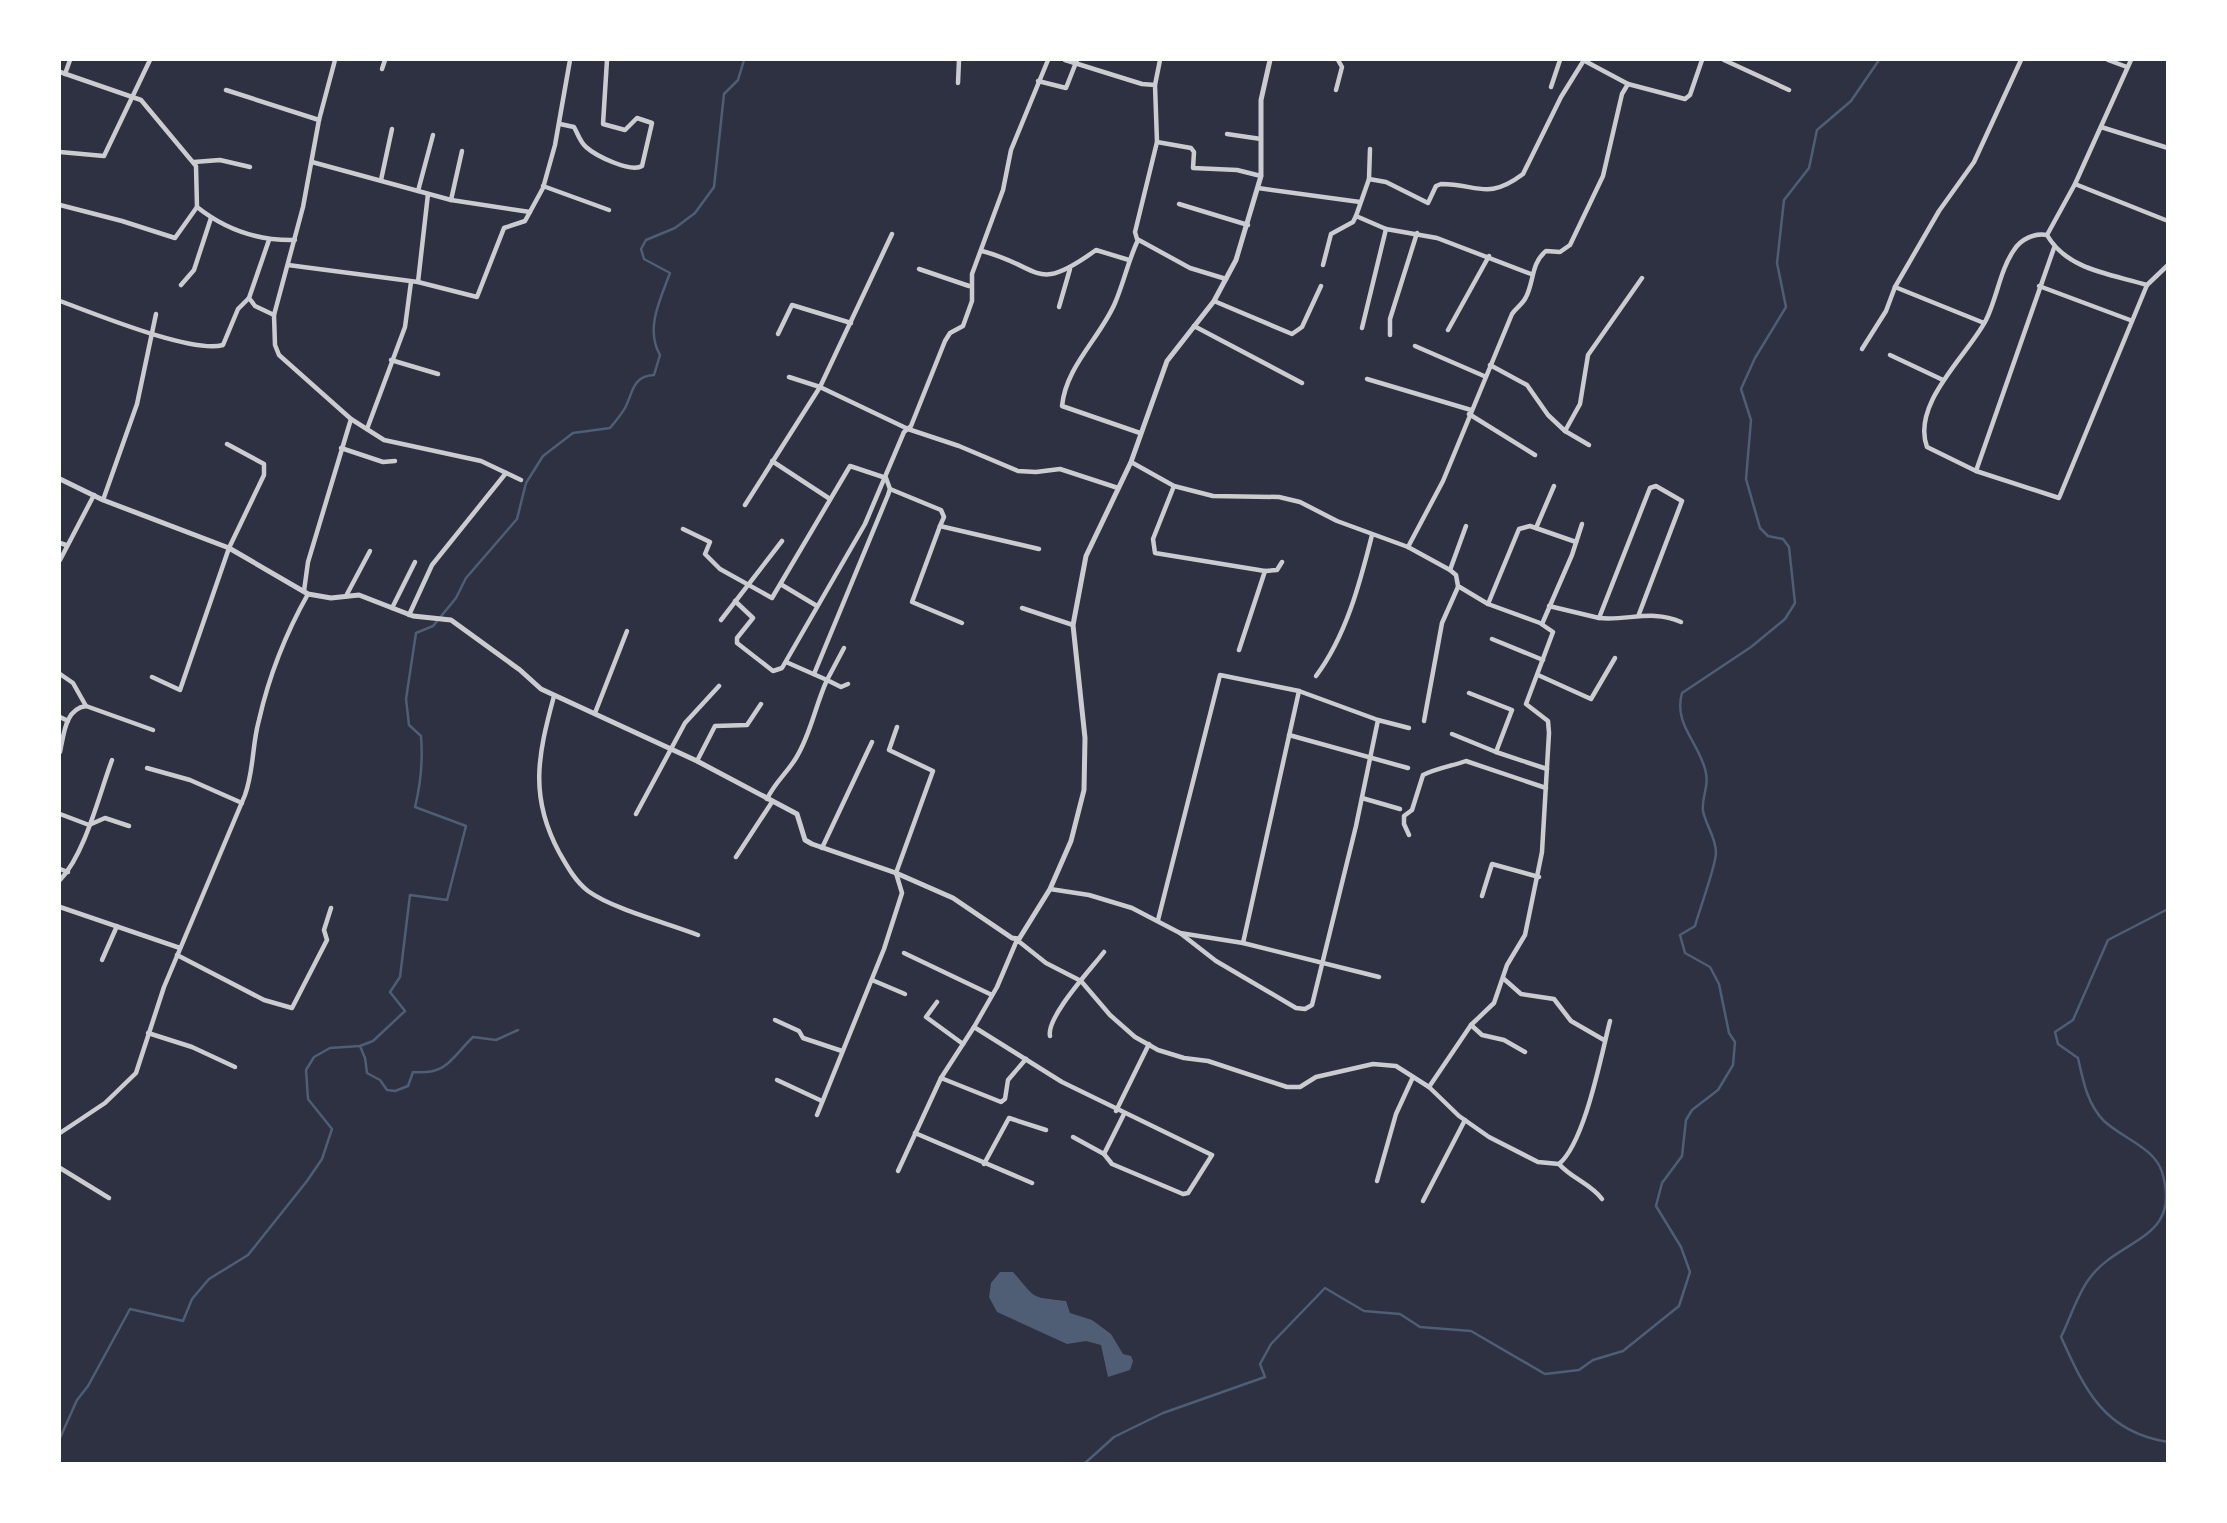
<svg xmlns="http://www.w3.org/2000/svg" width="2227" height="1523" font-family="Figtree,sans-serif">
<rect width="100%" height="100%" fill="#2d3142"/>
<path fill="#4f5d75" d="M1000,1272H1013C1038,1300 1028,1296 1066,1301L1070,1313L1092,1320L1111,1334L1123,1354L1131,1356L1133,1361L1130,1370L1108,1377L1101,1345L1086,1341L1067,1344L997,1312L989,1297L991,1283Z"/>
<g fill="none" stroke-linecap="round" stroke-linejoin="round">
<g stroke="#4f5d75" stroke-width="2.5">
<path d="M2168,909L2108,940L2073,1020L2055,1032L2058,1044L2078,1058C2083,1080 2087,1104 2104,1121C2122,1138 2155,1148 2162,1172C2183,1241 2119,1237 2089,1279C2077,1295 2070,1319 2061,1337C2085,1390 2104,1432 2168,1442"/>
<path d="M360,1046L365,1058L367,1073L380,1080L387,1090L395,1091L408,1086L413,1072C448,1075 451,1058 473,1037L496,1040L518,1030"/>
<path d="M60,1438L77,1400L88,1386L130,1309L183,1321L192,1299L209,1279L248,1255L307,1181L322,1159L332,1129L308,1099L306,1070L314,1057L330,1048L360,1046L373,1041L405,1011L390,992L400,977L410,895L447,900L466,826L415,807C421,783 423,761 421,736L409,725L406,699L416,633L433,626L456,598L466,578L517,519L526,483L543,456L573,433L610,428C615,422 621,415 625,408C633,393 632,376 654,375L660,355C645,329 660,300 670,273L644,259L641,249L646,240L675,228L695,213L714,187L724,94L738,80L744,60"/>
<path d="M1084,1464L1114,1437L1163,1413L1265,1377L1260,1364L1271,1344L1325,1288L1364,1311L1400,1314L1420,1327L1471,1331L1545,1374L1579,1370L1593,1360L1623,1351L1679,1306L1690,1272L1681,1247L1656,1206L1662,1183L1682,1156L1686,1120L1692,1110L1718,1090L1733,1065L1735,1042L1729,1033L1719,984L1710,967L1685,953L1680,935L1695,926C1699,911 1716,865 1716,853C1716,837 1706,826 1703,811C1701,795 1712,785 1703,763C1694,738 1674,721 1682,693L1751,647L1785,619L1795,603L1789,547L1783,539L1768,536L1760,528L1746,479L1751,420L1741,389L1755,358L1786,307L1777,263L1784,200L1809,168L1817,130L1851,101L1879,60"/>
</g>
<g stroke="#caccd0" stroke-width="4.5">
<path d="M1065,60L1142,84L1155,85L1157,142L1135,232L1137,239L1190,268L1226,279"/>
<path d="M1724,60L1789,90"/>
<path d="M2108,60L2127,67"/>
<path d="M2131,60L2075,184L2047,235C2034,233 2021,239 2014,250C2000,270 1997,298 1986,320C1968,355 1911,403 1927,447L1976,471L2059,498L2147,285"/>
<path d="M382,69L385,60"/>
<path d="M60,72L141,100L196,166L197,207C226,230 257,241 295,240"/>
<path d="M65,74L70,60"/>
<path d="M1038,81L1066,88L1077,60"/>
<path d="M958,83L959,60"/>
<path d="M1628,84L1685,99L1690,95L1702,60"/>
<path d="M1155,85L1160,60"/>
<path d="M1551,87L1560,60"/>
<path d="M226,90L319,120"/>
<path d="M1336,90L1342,67L1338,60"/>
<path d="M560,124L574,127C578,134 580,142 586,147C596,156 631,173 642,166L652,123L637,118L625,130L603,124L607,60"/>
<path d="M2101,127L2168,148"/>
<path d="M1227,134L1261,139"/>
<path d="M1157,142L1191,148L1194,152L1193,168L1237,170L1261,176"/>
<path d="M60,152L104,156L150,60"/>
<path d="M194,162L220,160L250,167"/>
<path d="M312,162L451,200L530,212"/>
<path d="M1369,179L1370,149"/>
<path d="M381,180L392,129"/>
<path d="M2075,184L2168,221"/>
<path d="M543,186L609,210"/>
<path d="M1258,188L1360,202"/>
<path d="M418,191L433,135"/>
<path d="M451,200L462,151"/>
<path d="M1179,204L1248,225"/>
<path d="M60,205L122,221L175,238L197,207"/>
<path d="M2047,235C2067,270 2111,274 2147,285L2168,265"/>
<path d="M269,240L249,298L255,306L274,315"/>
<path d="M1138,240C1128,261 1124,282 1115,303C1100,338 1066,366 1062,406L1140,433"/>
<path d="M982,251C1043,267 1034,295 1096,250L1129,260"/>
<path d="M288,265L418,282L477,297L504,228L525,221L543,188L555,145L570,60"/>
<path d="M1323,265L1331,234L1353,222L1356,216"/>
<path d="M919,269L969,286"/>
<path d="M1531,274L1437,238L1386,229L1356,216L1369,179L1386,182L1428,203L1436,186L1441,184C1478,184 1487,201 1523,174L1561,97L1584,60"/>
<path d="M418,282L428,194"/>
<path d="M181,285L194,270L211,218"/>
<path d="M2039,286L2130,320"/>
<path d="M1895,287L1939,211L1974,162L2021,60"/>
<path d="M60,301C93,313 192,354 223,345L238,309L249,298"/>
<path d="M1214,301L1292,334L1302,327L1321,286"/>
<path d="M1059,307L1070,269"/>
<path d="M1194,326L1302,383"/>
<path d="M1362,328L1386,229"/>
<path d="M1448,330L1489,256"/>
<path d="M778,334L792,305L851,323"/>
<path d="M1390,335V319L1417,233"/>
<path d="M1415,346L1484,376"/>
<path d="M1862,349L1886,311L1895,287L1984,323"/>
<path d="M1890,355L1943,380"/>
<path d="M391,360L438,374"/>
<path d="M1490,365L1527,385L1548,415L1565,431L1580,404L1588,355L1642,278"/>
<path d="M789,377L820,387L908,429L959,446L1018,471L1036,472L1060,469L1118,488"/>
<path d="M1367,379L1471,410"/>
<path d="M1469,414L1535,455"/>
<path d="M351,419L384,440L481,461L521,480"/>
<path d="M367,429L405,327L411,282"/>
<path d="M1565,431L1589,445"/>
<path d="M341,448L383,462L395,461"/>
<path d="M772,461L830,499"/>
<path d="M1131,462L1174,486L1213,496L1279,497L1300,502L1337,521L1408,547L1450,570L1456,575L1458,586L1488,604L1540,623L1553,632L1526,704L1548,721L1549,733L1542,852L1525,935L1507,965L1494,1003L1471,1025L1429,1087"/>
<path d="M1976,471L2054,248"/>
<path d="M1174,486L1153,539L1155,553L1265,571L1239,650"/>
<path d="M890,489L941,510L944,517L940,526L1039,549"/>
<path d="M103,500L137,404L156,314"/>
<path d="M745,505L820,387L892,234"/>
<path d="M940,526L912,602L962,623"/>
<path d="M1536,528L1554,486"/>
<path d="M683,529L710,542L705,554L720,569L772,598L850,466L886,478L890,489L888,495L814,674"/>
<path d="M60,543L66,545"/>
<path d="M1408,547L1443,481L1512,314C1516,308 1523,304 1526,297C1534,282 1531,263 1546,251L1560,252L1570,245L1603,176L1622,94L1628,84L1583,60"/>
<path d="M60,560L94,495"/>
<path d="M1450,570L1466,526"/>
<path d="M1265,571L1277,570L1282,562"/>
<path d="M782,585L817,606"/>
<path d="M304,591L308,562L351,419L279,355L275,345L274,315L303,207L319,120L335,60"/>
<path d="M346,596L370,551"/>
<path d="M735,601L753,618L737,638V643L773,671L782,668L865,524L904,432L911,426L945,341L950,333L963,326L972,301V274L1003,190L1011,150L1048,60"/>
<path d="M1488,604L1519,529L1530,526L1576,542"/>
<path d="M1549,606L1599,618L1650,488L1656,486L1682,501L1639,614"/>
<path d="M392,608L415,562"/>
<path d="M1022,608L1073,625"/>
<path d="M409,615L432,565L506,473"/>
<path d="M1599,618C1628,621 1652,609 1681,622"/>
<path d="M721,620L782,541"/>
<path d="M1542,624L1572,555L1582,524"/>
<path d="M1492,639L1543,660"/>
<path d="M844,648L827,680L841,687L848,684"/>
<path d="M60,674L73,683L86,706"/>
<path d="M1538,675L1591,699L1615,658"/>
<path d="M1316,676C1346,636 1360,583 1372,535"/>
<path d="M152,677L180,690L229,548L264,475V464L227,444"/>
<path d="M1469,693L1512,710L1496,752L1547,769"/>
<path d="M554,696C538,755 529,796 559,852C567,866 575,881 588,891C613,909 667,923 698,935"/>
<path d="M595,713L627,631"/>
<path d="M60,717L68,721"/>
<path d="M1378,720L1409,728"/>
<path d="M1424,721L1442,623L1458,587"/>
<path d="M1452,734L1496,752"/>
<path d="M1289,735L1408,768"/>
<path d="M60,752C64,734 65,709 86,706L153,730"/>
<path d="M697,761L715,726L747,725L761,704"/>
<path d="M147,768L190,780L242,803"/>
<path d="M1362,798L1400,809"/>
<path d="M767,799C775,782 787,773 796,758C811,734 815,706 827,680L786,662"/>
<path d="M60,814L89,825"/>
<path d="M636,814L685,723L719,686"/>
<path d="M89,825L105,818L129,826"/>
<path d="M1409,835L1404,824V816L1412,810L1423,775C1437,768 1452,766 1466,761L1546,788"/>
<path d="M822,848L872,742"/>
<path d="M736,857L772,802"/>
<path d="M60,869L68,872"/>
<path d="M60,880C85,854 99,795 112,760"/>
<path d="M1050,889L1089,895L1132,908L1180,933L1243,943L1379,977"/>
<path d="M1482,896L1492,864L1539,877"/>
<path d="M60,907L180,948"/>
<path d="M1158,920L1220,675L1299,691L1378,720L1356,826L1312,1005L1305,1009L1296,1008L1216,961L1180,933"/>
<path d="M1243,943L1299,691"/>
<path d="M904,953L992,995"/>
<path d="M177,955L264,1000L292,1008L327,940L324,930L331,908"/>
<path d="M102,960L117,926"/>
<path d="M1504,979L1521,994L1554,999L1571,1021L1604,1040"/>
<path d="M872,980L905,994"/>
<path d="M937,1002L926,1017L963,1044"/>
<path d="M775,1020L799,1031L803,1038L842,1051"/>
<path d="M1471,1025L1482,1035L1504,1040L1525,1052"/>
<path d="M148,1033L192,1047L235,1067"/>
<path d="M1050,1036C1046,1017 1092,968 1104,952"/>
<path d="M941,1078L1001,1102L1005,1099L1008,1080L1026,1059"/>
<path d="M777,1080L822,1101"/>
<path d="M1116,1111L1149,1044"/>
<path d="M817,1115L884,949L902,893L896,873L933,771L889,750L897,727"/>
<path d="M60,1133L105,1103L136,1073L164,987L245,795C254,770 252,745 259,720C269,676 286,633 308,594"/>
<path d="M915,1133L1032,1183"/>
<path d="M1073,1137L1104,1154L1124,1114"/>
<path d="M1104,1154L1112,1164L1183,1194L1188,1193L1212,1155L1062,1082L974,1027L997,987L1017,940L1046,963L1081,981L1110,1015L1135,1037L1158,1050L1184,1058L1208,1061L1287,1087H1300L1316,1077L1373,1064L1396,1066L1429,1087L1459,1116L1489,1137L1538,1162L1559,1164C1585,1142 1601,1056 1610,1021"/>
<path d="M984,1164L1009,1118L1046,1130"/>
<path d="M1559,1164C1571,1178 1591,1184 1602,1199"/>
<path d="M60,1168L109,1198"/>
<path d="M898,1171L941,1078L974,1027"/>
<path d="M1377,1181L1396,1114L1413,1077"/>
<path d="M1423,1201L1465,1120"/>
</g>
<path stroke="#caccd0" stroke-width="5" d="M60,479L103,500L229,548L308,594L331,598L359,595L413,616L451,620L520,670L541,689L697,761L797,814L805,840L812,844L896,873L953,898L1012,938L1019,939L1050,889L1071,841L1084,790L1085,738L1073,625L1086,556L1131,462L1167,361L1214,301L1236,260L1261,176V100L1270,60"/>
</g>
<rect width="2227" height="1523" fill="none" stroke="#ffffff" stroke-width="122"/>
</svg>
